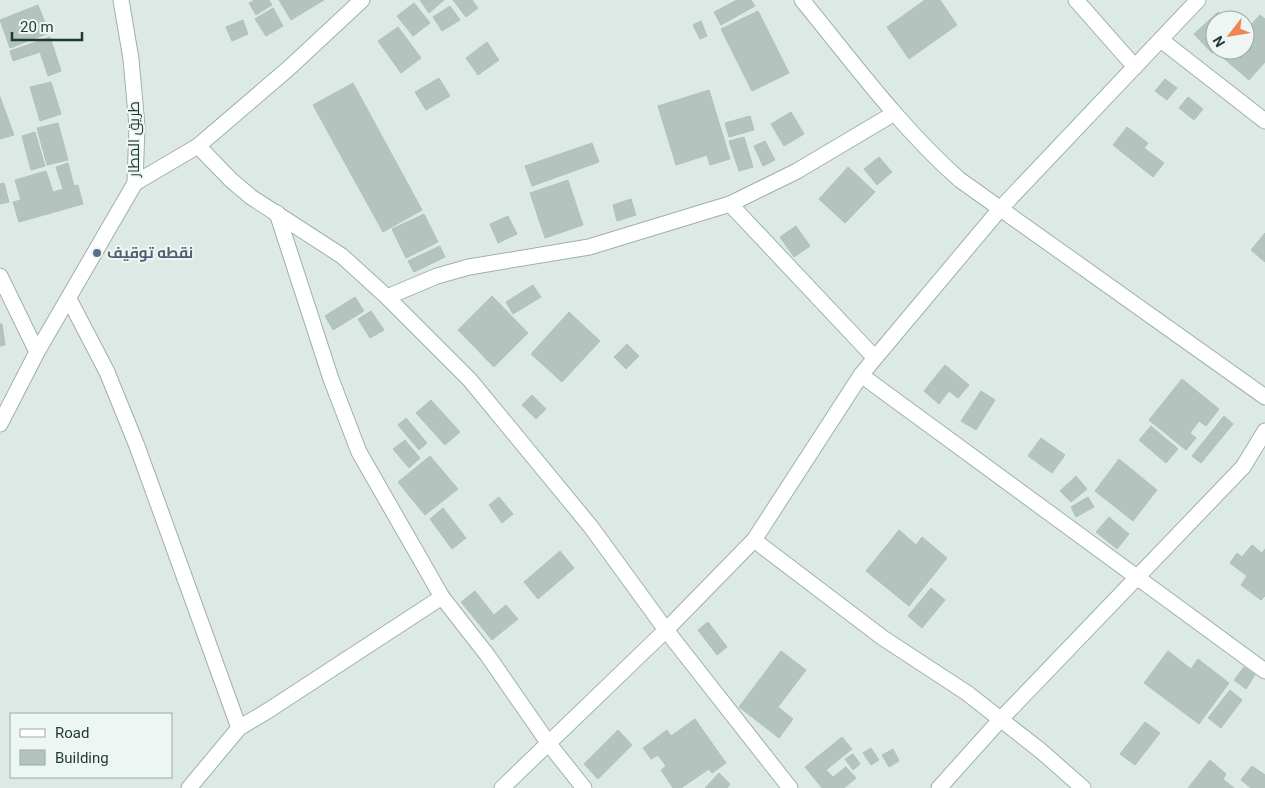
<svg xmlns="http://www.w3.org/2000/svg" width="1265" height="788" font-family="Roboto,Cairo,sans-serif">
<rect width="100%" height="100%" fill="#dde9e5"/>
<g fill="#b3c4be" stroke="#b0c2bc">
<path d="M255,0H269L272,5L256,15L249,3Z"/>
<path d="M279,0H324L291,20Z"/>
<path d="M420,0H444L429,13Z"/>
<path d="M453,0H472L478,8L466,17Z"/>
<path d="M737,0H751L755,6L721,25L714,12Z"/>
<path d="M925,0H940L957,25L909,59L887,27Z"/>
<path d="M414,3L430,23L413,36L397,16Z"/>
<path d="M38,5L49,33L10,48L0,20Z"/>
<path d="M450,6L460,20L442,31L433,17Z"/>
<path d="M273,8L283,26L266,36L255,19Z"/>
<path d="M758,11L789,73L752,91L721,29Z"/>
<path d="M1218,12L1226,20H1215L1216,50L1212,53L1194,34Z"/>
<path d="M1260,15L1265,19V62L1249,80L1222,57L1228,50H1245V31Z"/>
<path d="M243,20L248,34L232,41L226,27Z"/>
<path d="M701,21L707,36L700,39L693,25Z"/>
<path d="M398,27L421,58L401,73L378,41Z"/>
<path d="M50,37L61,71L48,76L40,52L13,61L10,51Z"/>
<path d="M487,42L499,60L478,75L466,58Z"/>
<path d="M439,78L450,96L426,110L415,92Z"/>
<path d="M1165,79L1177,88L1167,100L1155,91Z"/>
<path d="M51,82L61,114L40,121L30,87Z"/>
<path d="M353,83L422,210L383,232L313,105Z"/>
<path d="M709,90L730,159L710,165L707,155L676,165L658,106Z"/>
<path d="M0,97L14,135L0,139Z"/>
<path d="M1188,97L1203,109L1194,120L1179,108Z"/>
<path d="M791,112L804,134L784,146L771,124Z"/>
<path d="M750,116L754,130L729,137L725,123Z"/>
<path d="M58,123L68,160L47,165L37,128Z"/>
<path d="M1127,127L1148,143L1144,148L1164,163L1153,177L1113,145Z"/>
<path d="M35,132L45,166L31,170L22,136Z"/>
<path d="M744,137L753,167L739,171L729,141Z"/>
<path d="M765,141L775,160L763,166L754,146Z"/>
<path d="M592,143L599,162L532,186L525,166Z"/>
<path d="M879,157L892,172L877,185L864,169Z"/>
<path d="M68,163L74,186L78,185L83,204L19,222L13,202L21,200L15,180L46,171L53,192L63,189L56,167Z"/>
<path d="M848,167L875,192L845,223L819,199Z"/>
<path d="M568,180L583,225L545,238L530,193Z"/>
<path d="M4,183L9,202L0,204V184Z"/>
<path d="M631,199L636,215L617,221L613,205Z"/>
<path d="M424,214L438,242L406,258L392,229Z"/>
<path d="M508,216L517,234L498,243L490,224Z"/>
<path d="M796,226L810,246L794,257L780,237Z"/>
<path d="M1265,233V262L1251,250Z"/>
<path d="M440,246L445,257L414,272L408,261Z"/>
<path d="M533,285L541,297L513,314L506,302Z"/>
<path d="M492,296L528,333L494,367L458,330Z"/>
<path d="M355,297L364,311L333,330L325,316Z"/>
<path d="M371,311L384,330L370,338L358,319Z"/>
<path d="M569,312L600,341L562,382L531,354Z"/>
<path d="M0,324H2L5,345L0,346Z"/>
<path d="M627,344L639,356L626,369L614,357Z"/>
<path d="M945,365L969,385L958,398L949,391L939,404L924,391Z"/>
<path d="M1182,379L1219,409L1206,426L1199,421L1190,433L1196,438L1186,450L1149,420Z"/>
<path d="M981,391L995,400L976,430L961,421Z"/>
<path d="M532,395L546,409L536,419L522,405Z"/>
<path d="M431,400L460,432L445,445L416,413Z"/>
<path d="M1224,416L1233,424L1201,463L1192,456Z"/>
<path d="M406,418L427,443L419,450L398,425Z"/>
<path d="M1151,426L1178,449L1166,463L1139,440Z"/>
<path d="M1041,438L1065,455L1052,473L1028,456Z"/>
<path d="M405,440L420,458L409,468L393,449Z"/>
<path d="M430,456L458,489L425,515L398,482Z"/>
<path d="M1119,459L1157,490L1133,521L1095,491Z"/>
<path d="M1076,476L1087,489L1071,502L1060,491Z"/>
<path d="M499,497L513,514L502,523L489,505Z"/>
<path d="M1088,497L1094,507L1076,517L1071,507Z"/>
<path d="M443,508L466,538L452,549L430,519Z"/>
<path d="M1109,517L1129,534L1117,549L1096,532Z"/>
<path d="M899,530L916,545L922,537L947,558L909,606L866,571Z"/>
<path d="M1252,545L1262,553L1265,549V596L1261,600L1241,585L1247,576L1230,563L1237,553L1242,557Z"/>
<path d="M560,551L574,568L538,599L524,582Z"/>
<path d="M931,588L945,600L922,628L908,616Z"/>
<path d="M475,591L494,615L506,605L518,619L492,640L461,602Z"/>
<path d="M708,622L727,647L717,655L698,630Z"/>
<path d="M781,651L806,670L778,707L793,719L779,738L739,707Z"/>
<path d="M1168,651L1191,669L1198,659L1229,683L1199,724L1144,683Z"/>
<path d="M1244,667L1255,675L1246,689L1234,680Z"/>
<path d="M1230,690L1242,700L1221,728L1208,718Z"/>
<path d="M695,719L726,763L712,773L709,769L681,788H673L661,770L666,766L658,755L651,759L643,748L667,730L671,736Z"/>
<path d="M1145,722L1160,733L1135,765L1120,754Z"/>
<path d="M618,730L632,745L598,779L584,764Z"/>
<path d="M842,737L852,749L826,770L833,777L846,767L856,778L844,788H822L805,767Z"/>
<path d="M871,748L879,760L871,765L863,753Z"/>
<path d="M893,749L899,761L889,767L882,755Z"/>
<path d="M853,754L860,764L853,770L845,759Z"/>
<path d="M1210,760L1226,774L1223,779L1234,788H1188Z"/>
<path d="M1252,766L1265,775V788H1251L1241,780Z"/>
<path d="M719,773L730,784L727,788H705Z"/>
</g>
<g fill="none" stroke-linecap="round" stroke-linejoin="round">
<defs>
<g id="minor">
<path d="M1076,0L1135,67"/>
<path d="M1161,40L1265,121"/>
<path d="M198,146L231,180L251,197L342,256L387,297L470,380L591,527L666,630L790,788"/>
<path d="M730,204L875,358"/>
<path d="M277,213L331,379L359,452L442,597L488,656L549,744L584,788"/>
<path d="M0,276L37,352"/>
<path d="M387,297L437,276L469,267L589,247L730,204L797,171L893,114"/>
<path d="M69,299L107,372L137,446L239,728"/>
<path d="M861,375L1265,671"/>
<path d="M754,540L883,638L967,693L1041,751L1083,788"/>
<path d="M189,788L239,728L269,710L442,597"/>
<path d="M502,788L666,630L754,540L861,375L875,358L1000,209L1198,0"/>
<path d="M939,788L1000,720L1243,467L1265,431"/>
</g>
<g id="tertiary">
<path d="M802,0C853,62 900,127 960,180L1265,397"/>
<path d="M135,183L198,146L289,68L362,0"/>
<path d="M0,424L37,352L135,183L137,126L131,59L121,0"/>
</g>
</defs>
<use href="#minor" stroke="#a0b0ac" stroke-width="17"/>
<use href="#tertiary" stroke="#a0b0ac" stroke-width="17"/>
<use href="#minor" stroke="#fff" stroke-width="15"/>
<use href="#tertiary" stroke="#fff" stroke-width="15"/>
</g>
<circle fill="#5c6f8a" stroke="#edf6f2" stroke-width="2" cx="97" cy="253" r="5"/>
<g text-anchor="middle" dominant-baseline="central" stroke-width="4" stroke-linejoin="round" paint-order="stroke">
<g font-size="15" fill="#1f3833" stroke="#edf6f2">
<text transform="translate(134 139) rotate(-90)">طريق المطار</text>
</g>
<g font-size="15" font-weight="bold" fill="#4e5e75" stroke="#edf6f2" text-anchor="start">
<text x="107" y="253">نقطه توقيف</text>
</g>
</g>
<rect x="10" y="713" width="162" height="65" fill="#edf6f2" stroke="#9baaa6"/>
<rect x="20" y="729" width="25" height="8" fill="#ffffff" stroke="#9baaa6"/>
<text x="55" y="738" font-size="15" fill="#1f3833">Road</text>
<rect x="20" y="750" width="25" height="15" fill="#b3c4be" stroke="#9baaa6"/>
<text x="55" y="763" font-size="15" fill="#1f3833">Building</text>
<g transform="translate(1230 35) rotate(239)"><circle r="24" fill="#edf6f2" stroke="#9baaa6"/>
<path d="M0-4L9 19L0 12L-9 19Z" fill="#f18453"/>
<text y="-8" font-size="14" font-weight="bold" text-anchor="middle" fill="#1f3833">N</text>
</g>
<path d="M12 32v8h70v-8" fill="none" stroke="#1f3833" stroke-width="2.5"/>
<text x="20" y="32" font-size="15" fill="#1f3833" stroke="#edf6f2" stroke-width="4" paint-order="stroke">20 m</text>
</svg>
